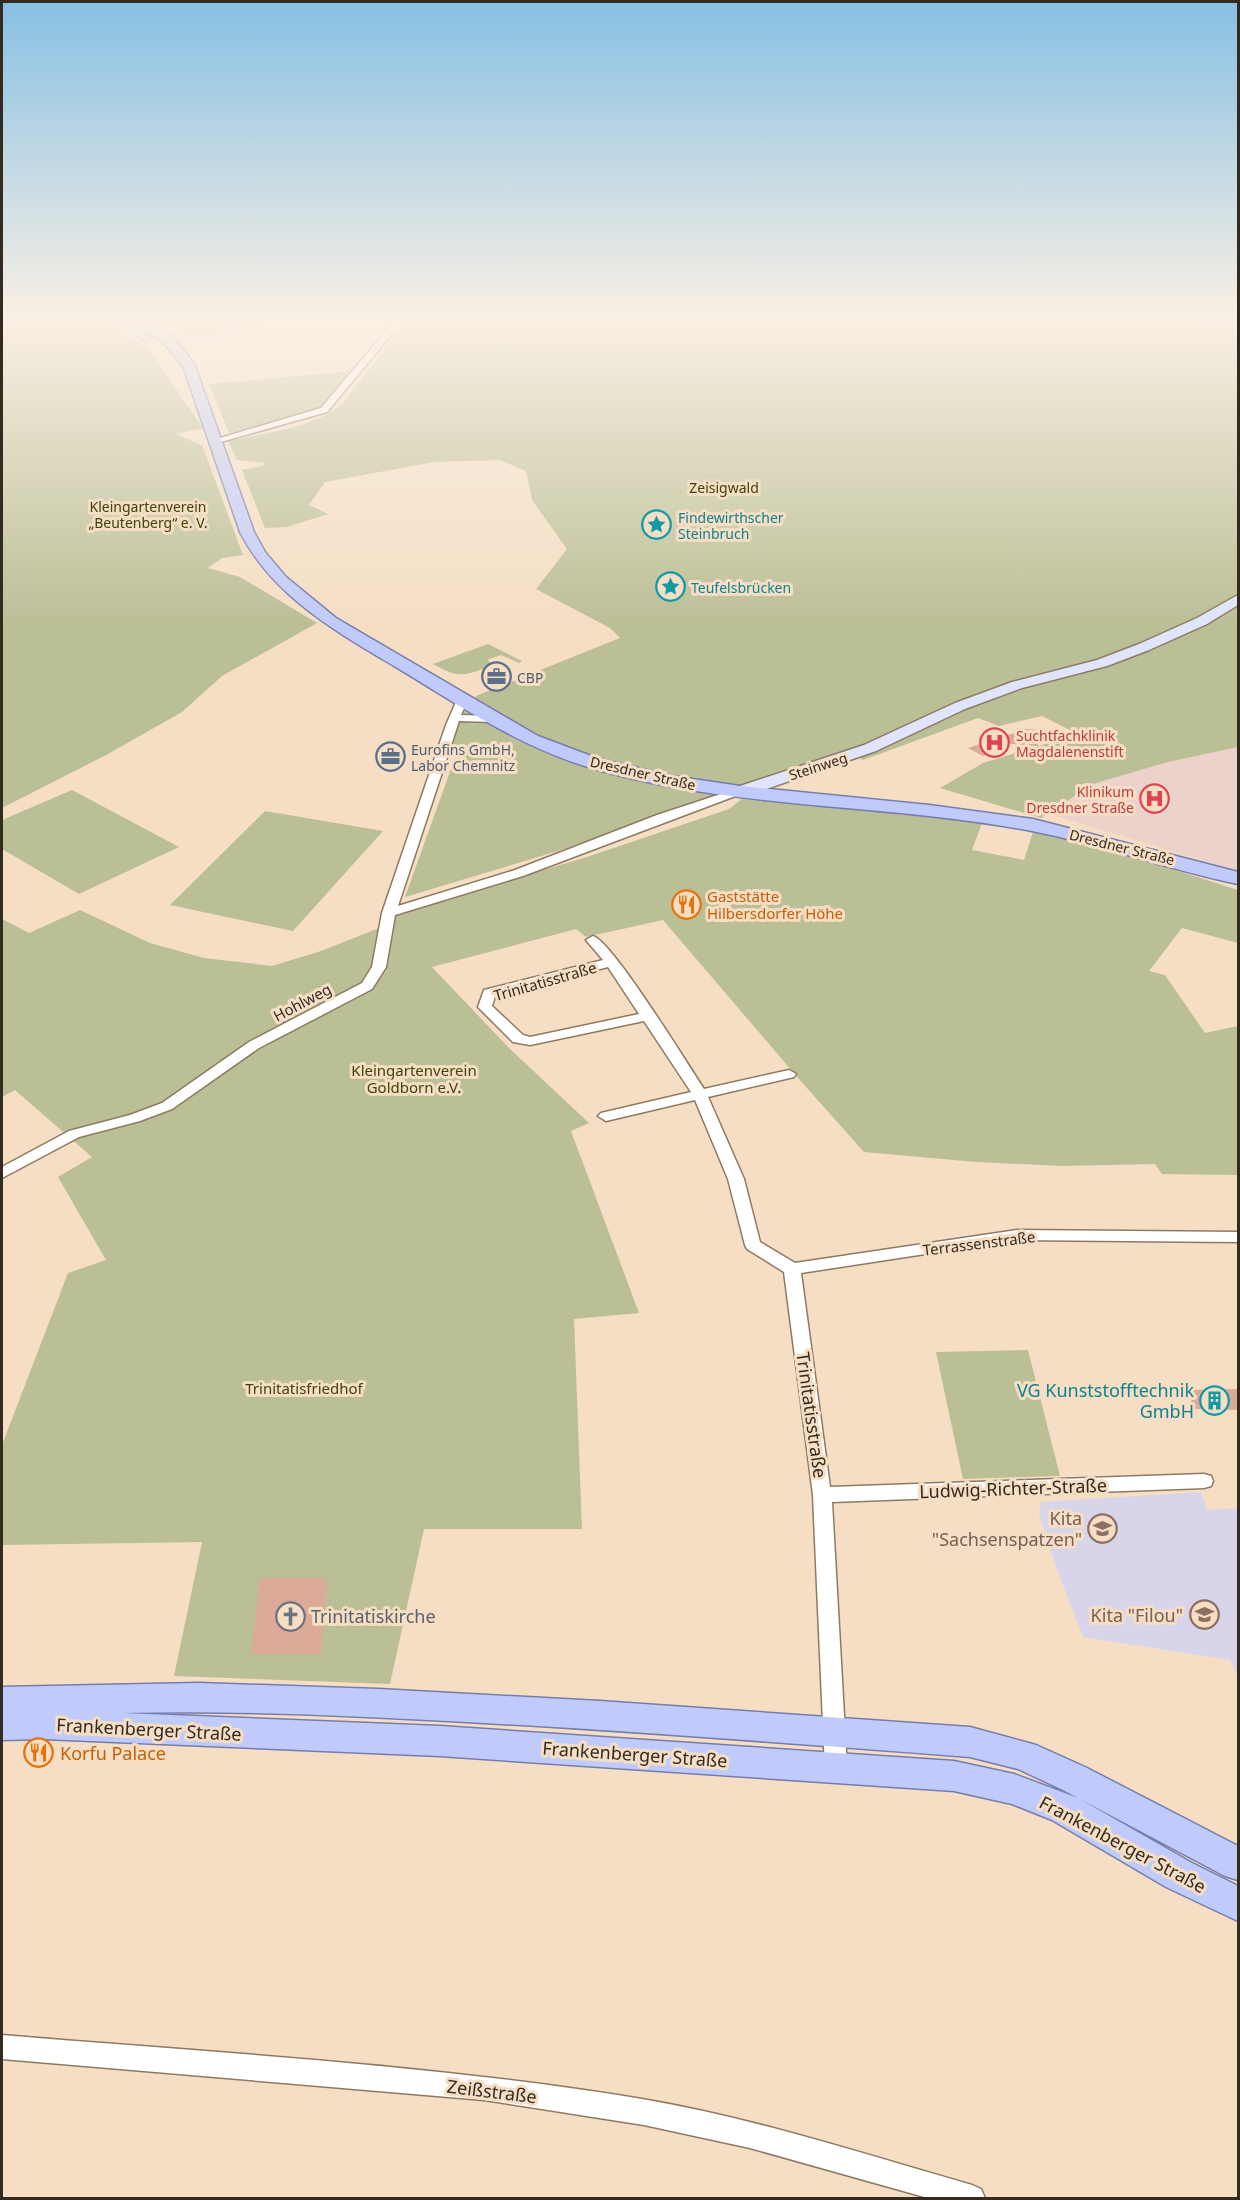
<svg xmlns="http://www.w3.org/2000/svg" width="1240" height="2200" font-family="'Noto Sans',sans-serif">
<rect width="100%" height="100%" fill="#f5dec4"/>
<path fill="#d8d5eb" d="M1201,1492L1207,1510L1238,1508V1677L1230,1660L1083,1637L1056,1567L1039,1514L1041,1502Z"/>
<path fill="#ebd2cb" d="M1238,747V871L1049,814L1093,784L1168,762Z"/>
<g fill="#bbbf96">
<path d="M2,317H96L106,322L149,350L203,428L175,434L202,445L243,555L222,558L208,568L240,577L317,623L222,676L182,712L108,754L2,808Z"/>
<path d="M160,317H194L222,335C188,342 186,336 160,317Z"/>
<path d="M410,317H1238V747L1168,762L1093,784L1041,818L940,788L983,763L1078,734L1042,716L999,726L978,718L863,760L847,750L558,851L405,897L456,755H447L465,710L471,712L476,696L620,638L610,628L536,589L567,549L532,500L526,471L500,460L434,462L325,482L309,505L328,514L287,527L265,528L242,470L262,466L265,463L237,460L228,441C265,433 311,429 341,405Z"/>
<path d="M352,371L325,405L302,417L229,433L209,384Z"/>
<path d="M488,644L522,661L519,663L501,655L487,660L494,665C465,675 461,680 433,664Z"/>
<path d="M72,790L179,847L79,894L2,849V820Z"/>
<path d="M743,798L982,823L972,850L1024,860L1033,832L1094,844L1238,890V943L1182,928L1149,971L1165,975L1205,1033L1238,1026V1178L1237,1175L1162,1174L1155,1164L1062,1166L976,1162L864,1152L798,1078L663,920L586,937L576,929L432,967L509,1048L589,1123L571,1131L639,1313L574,1319L582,1529H424L390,1684L174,1676L202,1542L2,1545V1445L68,1273L106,1260L58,1177L92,1157L15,1090L2,1097V919L29,933L80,910L150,943L204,958L272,966L321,951L379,928L374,968L382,977L393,915L587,857L729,809Z"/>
<path d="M265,811L383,831L293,931L170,905Z"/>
<path d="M1028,1350L1060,1476L963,1479L936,1352Z"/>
</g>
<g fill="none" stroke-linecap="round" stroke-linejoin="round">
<g stroke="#97d2df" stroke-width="2">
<path d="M143,317L177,340H213L236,331V328L219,326L204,317"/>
<path d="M1166,317L1209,327L1238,328"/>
<path d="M228,324L279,317"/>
</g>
</g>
<g fill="#dcaa99">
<path d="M1017,728L1038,730V746L997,743L1007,748L983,756L968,748L1017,732Z"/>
<path d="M1239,1389V1410L1194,1409L1188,1390Z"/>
<path d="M260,1578H327L321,1654H251Z"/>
</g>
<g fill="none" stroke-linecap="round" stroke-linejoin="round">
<defs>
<g id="street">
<path d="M398,317H406L327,412L217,443L210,441L321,408Z"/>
<path d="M466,698L471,701L465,706L461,715L494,716L500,719L494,722L459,721L398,906L515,870L657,815L736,789H744L746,792L523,876L395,915L386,967L372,989L259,1048L172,1109L140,1121L79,1137L2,1178V1167L69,1131L130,1115L162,1103L249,1042L362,983L372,967L382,913L446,725L456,702Z"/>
<path d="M593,936C612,941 688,1065 704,1089L789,1070L796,1074L794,1077L708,1097L744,1179L760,1242L795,1263L1017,1230L1238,1232V1242L1017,1240L801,1273L830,1487L1204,1474L1211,1476L1213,1481L1211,1486L1204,1488L832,1502L847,1769L844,1776L836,1778L828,1776L825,1769L813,1495L784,1272L747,1249L745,1245L728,1179L695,1100L606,1121L598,1116L601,1113L691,1092L644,1021L530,1045L513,1042L478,1007L484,990L603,960L586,940ZM608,967L639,1014L530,1037L523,1035L492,1006L495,996Z"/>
<path d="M2,2035C215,2053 430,2064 642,2099C754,2118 863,2154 972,2185L981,2189L985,2198H928L750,2148L644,2125L484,2100L2,2059Z"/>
</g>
<path id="secondary" d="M1238,595V605L1207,624L1149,650L1107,666L1022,688L965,709L876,751L746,796L740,797L732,792L734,788L864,745L955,703L1012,682L1097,660L1139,644L1197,618Z"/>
<g id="primary">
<path d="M106,317H120L151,337L145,341L141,339Z"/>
<path d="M129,317C157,316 181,344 195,366L254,532L265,552L286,577L336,618L538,736L599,759L673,776L740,786L929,805L1033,819L1238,872V884C1169,870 1101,844 1032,831C885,803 732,810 588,767C518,746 456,703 394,666C334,630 273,596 240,532L183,366L162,341Z"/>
<path d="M199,1683L378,1689L600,1701L970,1727L1036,1745L1085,1767L1238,1846V1880L1225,1876L1061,1789L1018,1769L970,1757C802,1744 635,1731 467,1722C352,1716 237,1710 122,1713L440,1726L954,1761L1014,1774L1078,1798L1192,1863L1238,1886V1921L1166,1887L1052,1820L1012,1804L954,1791L440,1756L44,1739L2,1740V1687Z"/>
</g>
</defs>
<use href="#street" stroke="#8e7a62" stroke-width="3"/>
<use href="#secondary" stroke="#8e7a62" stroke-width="3"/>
<use href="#primary" stroke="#757dac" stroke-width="3"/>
<use href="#street" fill="#fff" fill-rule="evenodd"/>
<use href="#secondary" fill="#e0e5fd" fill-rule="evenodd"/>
<use href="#primary" fill="#c1cbfb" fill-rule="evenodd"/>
</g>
<linearGradient id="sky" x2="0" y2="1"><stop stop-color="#87c0e4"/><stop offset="0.51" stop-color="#faf0e4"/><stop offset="1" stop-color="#faf0e4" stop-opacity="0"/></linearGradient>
<rect width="1240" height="625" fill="url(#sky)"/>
<defs>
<symbol id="sight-ring" viewBox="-11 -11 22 22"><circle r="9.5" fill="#f5dec4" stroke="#0f9aa8" stroke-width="1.5"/><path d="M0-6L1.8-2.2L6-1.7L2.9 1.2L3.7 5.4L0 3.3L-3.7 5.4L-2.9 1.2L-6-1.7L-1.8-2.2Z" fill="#0f9aa8"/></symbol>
<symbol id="office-ring" viewBox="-11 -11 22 22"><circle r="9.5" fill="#f5dec4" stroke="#5c6f8a" stroke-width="1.5"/><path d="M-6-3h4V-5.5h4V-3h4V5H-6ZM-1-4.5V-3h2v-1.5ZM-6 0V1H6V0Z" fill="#5c6f8a"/></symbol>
<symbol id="hospital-ring" viewBox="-11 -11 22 22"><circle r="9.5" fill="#f5dec4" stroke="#e0444e" stroke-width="1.5"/><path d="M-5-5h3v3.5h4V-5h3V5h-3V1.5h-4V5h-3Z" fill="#e0444e"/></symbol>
<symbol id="restaurant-ring" viewBox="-11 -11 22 22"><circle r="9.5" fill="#f5dec4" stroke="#e8710a" stroke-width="1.5"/><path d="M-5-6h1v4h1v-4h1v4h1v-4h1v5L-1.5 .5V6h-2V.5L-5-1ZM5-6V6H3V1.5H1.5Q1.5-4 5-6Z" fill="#e8710a"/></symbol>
<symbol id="building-ring" viewBox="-11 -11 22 22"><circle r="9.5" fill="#f5dec4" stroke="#0f9aa8" stroke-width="1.5"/><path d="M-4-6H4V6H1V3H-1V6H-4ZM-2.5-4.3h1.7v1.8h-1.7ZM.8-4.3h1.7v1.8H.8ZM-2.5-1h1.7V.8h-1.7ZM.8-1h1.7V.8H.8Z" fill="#0f9aa8"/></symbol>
<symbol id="school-ring" viewBox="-11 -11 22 22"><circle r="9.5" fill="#f5dec4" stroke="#8d6e63" stroke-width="1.5"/><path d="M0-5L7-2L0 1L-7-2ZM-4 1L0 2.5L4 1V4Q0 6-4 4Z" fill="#8d6e63"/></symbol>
<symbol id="church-ring" viewBox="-11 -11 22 22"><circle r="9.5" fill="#f5dec4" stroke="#6b7280" stroke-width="1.5"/><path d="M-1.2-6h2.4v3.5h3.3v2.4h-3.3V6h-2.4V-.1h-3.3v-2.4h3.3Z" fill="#6b7280"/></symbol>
</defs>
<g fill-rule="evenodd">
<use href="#sight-ring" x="640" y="508" width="33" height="33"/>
<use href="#sight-ring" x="654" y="570" width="33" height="33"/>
<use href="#office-ring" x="480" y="660" width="33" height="33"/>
<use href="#hospital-ring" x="978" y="726" width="33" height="33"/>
<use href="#office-ring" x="374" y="740" width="33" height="33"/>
<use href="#hospital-ring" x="1138" y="782" width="33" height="33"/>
<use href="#restaurant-ring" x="670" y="888" width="33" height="33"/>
<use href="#building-ring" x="1198" y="1384" width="33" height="33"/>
<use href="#school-ring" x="1086" y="1512" width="33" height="33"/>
<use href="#school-ring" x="1188" y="1598" width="33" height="33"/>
<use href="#church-ring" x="274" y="1600" width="33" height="33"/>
<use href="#restaurant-ring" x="22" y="1736" width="33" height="33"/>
</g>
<g text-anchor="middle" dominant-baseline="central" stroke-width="6" stroke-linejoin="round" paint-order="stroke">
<g font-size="14" fill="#40430b" stroke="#f5dec4">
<text x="724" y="487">Zeisigwald</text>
<text x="148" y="506">Kleingartenverein<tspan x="148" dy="16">„Beutenberg“ e. V.</tspan></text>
</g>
<g font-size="14" fill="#0d838f" stroke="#f5dec4" text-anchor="start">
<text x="678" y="517">Findewirthscher<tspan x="678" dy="16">Steinbruch</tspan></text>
<text x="691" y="587">Teufelsbrücken</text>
</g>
<g font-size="14" fill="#4e5e75" stroke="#f5dec4" text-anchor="start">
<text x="517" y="677">CBP</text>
<text x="411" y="749">Eurofins GmbH,<tspan x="411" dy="16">Labor Chemnitz</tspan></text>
</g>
<g font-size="14" fill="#be3a42" stroke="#f5dec4" text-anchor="start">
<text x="1016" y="735">Suchtfachklinik<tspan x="1016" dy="16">Magdalenenstift</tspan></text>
<text x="1134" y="791" text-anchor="end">Klinikum<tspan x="1134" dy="16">Dresdner Straße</tspan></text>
</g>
<g font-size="14" fill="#332a20" stroke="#f5dec4">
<text transform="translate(818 766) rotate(-18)">Steinweg</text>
<text transform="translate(643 773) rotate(13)">Dresdner Straße</text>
<text transform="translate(1122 847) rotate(14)">Dresdner Straße</text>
</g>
<g font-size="15" fill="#c56008" stroke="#f5dec4" text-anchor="start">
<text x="707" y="896">Gaststätte<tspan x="707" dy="17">Hilbersdorfer Höhe</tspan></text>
</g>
<g font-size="15" fill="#332a20" stroke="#f5dec4">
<text transform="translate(545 981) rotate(-16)">Trinitatisstraße</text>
<text transform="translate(302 1002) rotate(-28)">Hohlweg</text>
<text transform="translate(979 1243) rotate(-7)">Terrassenstraße</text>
</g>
<g font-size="15" fill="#40430b" stroke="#f5dec4">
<text x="414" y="1070">Kleingartenverein<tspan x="414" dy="17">Goldborn e.V.</tspan></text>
<text x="304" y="1388">Trinitatisfriedhof</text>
</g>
<g font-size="18" fill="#0d838f" stroke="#f5dec4" text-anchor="end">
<text x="1194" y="1390">VG Kunststofftechnik<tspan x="1194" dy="21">GmbH</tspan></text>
</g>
<g font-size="18" fill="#332a20" stroke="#f5dec4">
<text transform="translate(812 1415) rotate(82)">Trinitatisstraße</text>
<text transform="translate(1013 1488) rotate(-2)">Ludwig-Richter-Straße</text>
<text transform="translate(149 1729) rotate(3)">Frankenberger Straße</text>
<text transform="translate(635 1754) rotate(4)">Frankenberger Straße</text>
<text transform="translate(1123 1844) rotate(28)">Frankenberger Straße</text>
<text transform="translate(492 2091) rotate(7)">Zeißstraße</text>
</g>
<g font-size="18" fill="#785e54" stroke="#f5dec4" text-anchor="end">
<text x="1082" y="1518">Kita<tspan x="1082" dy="21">"Sachsenspatzen"</tspan></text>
<text x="1183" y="1615">Kita "Filou"</text>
</g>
<g font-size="18" fill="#5b616d" stroke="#f5dec4" text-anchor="start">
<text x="311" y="1616">Trinitatiskirche</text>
</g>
<g font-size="18" fill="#c56008" stroke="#f5dec4" text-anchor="start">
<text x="60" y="1753">Korfu Palace</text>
</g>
</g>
<rect width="1240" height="2200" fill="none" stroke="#332a20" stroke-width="6"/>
</svg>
